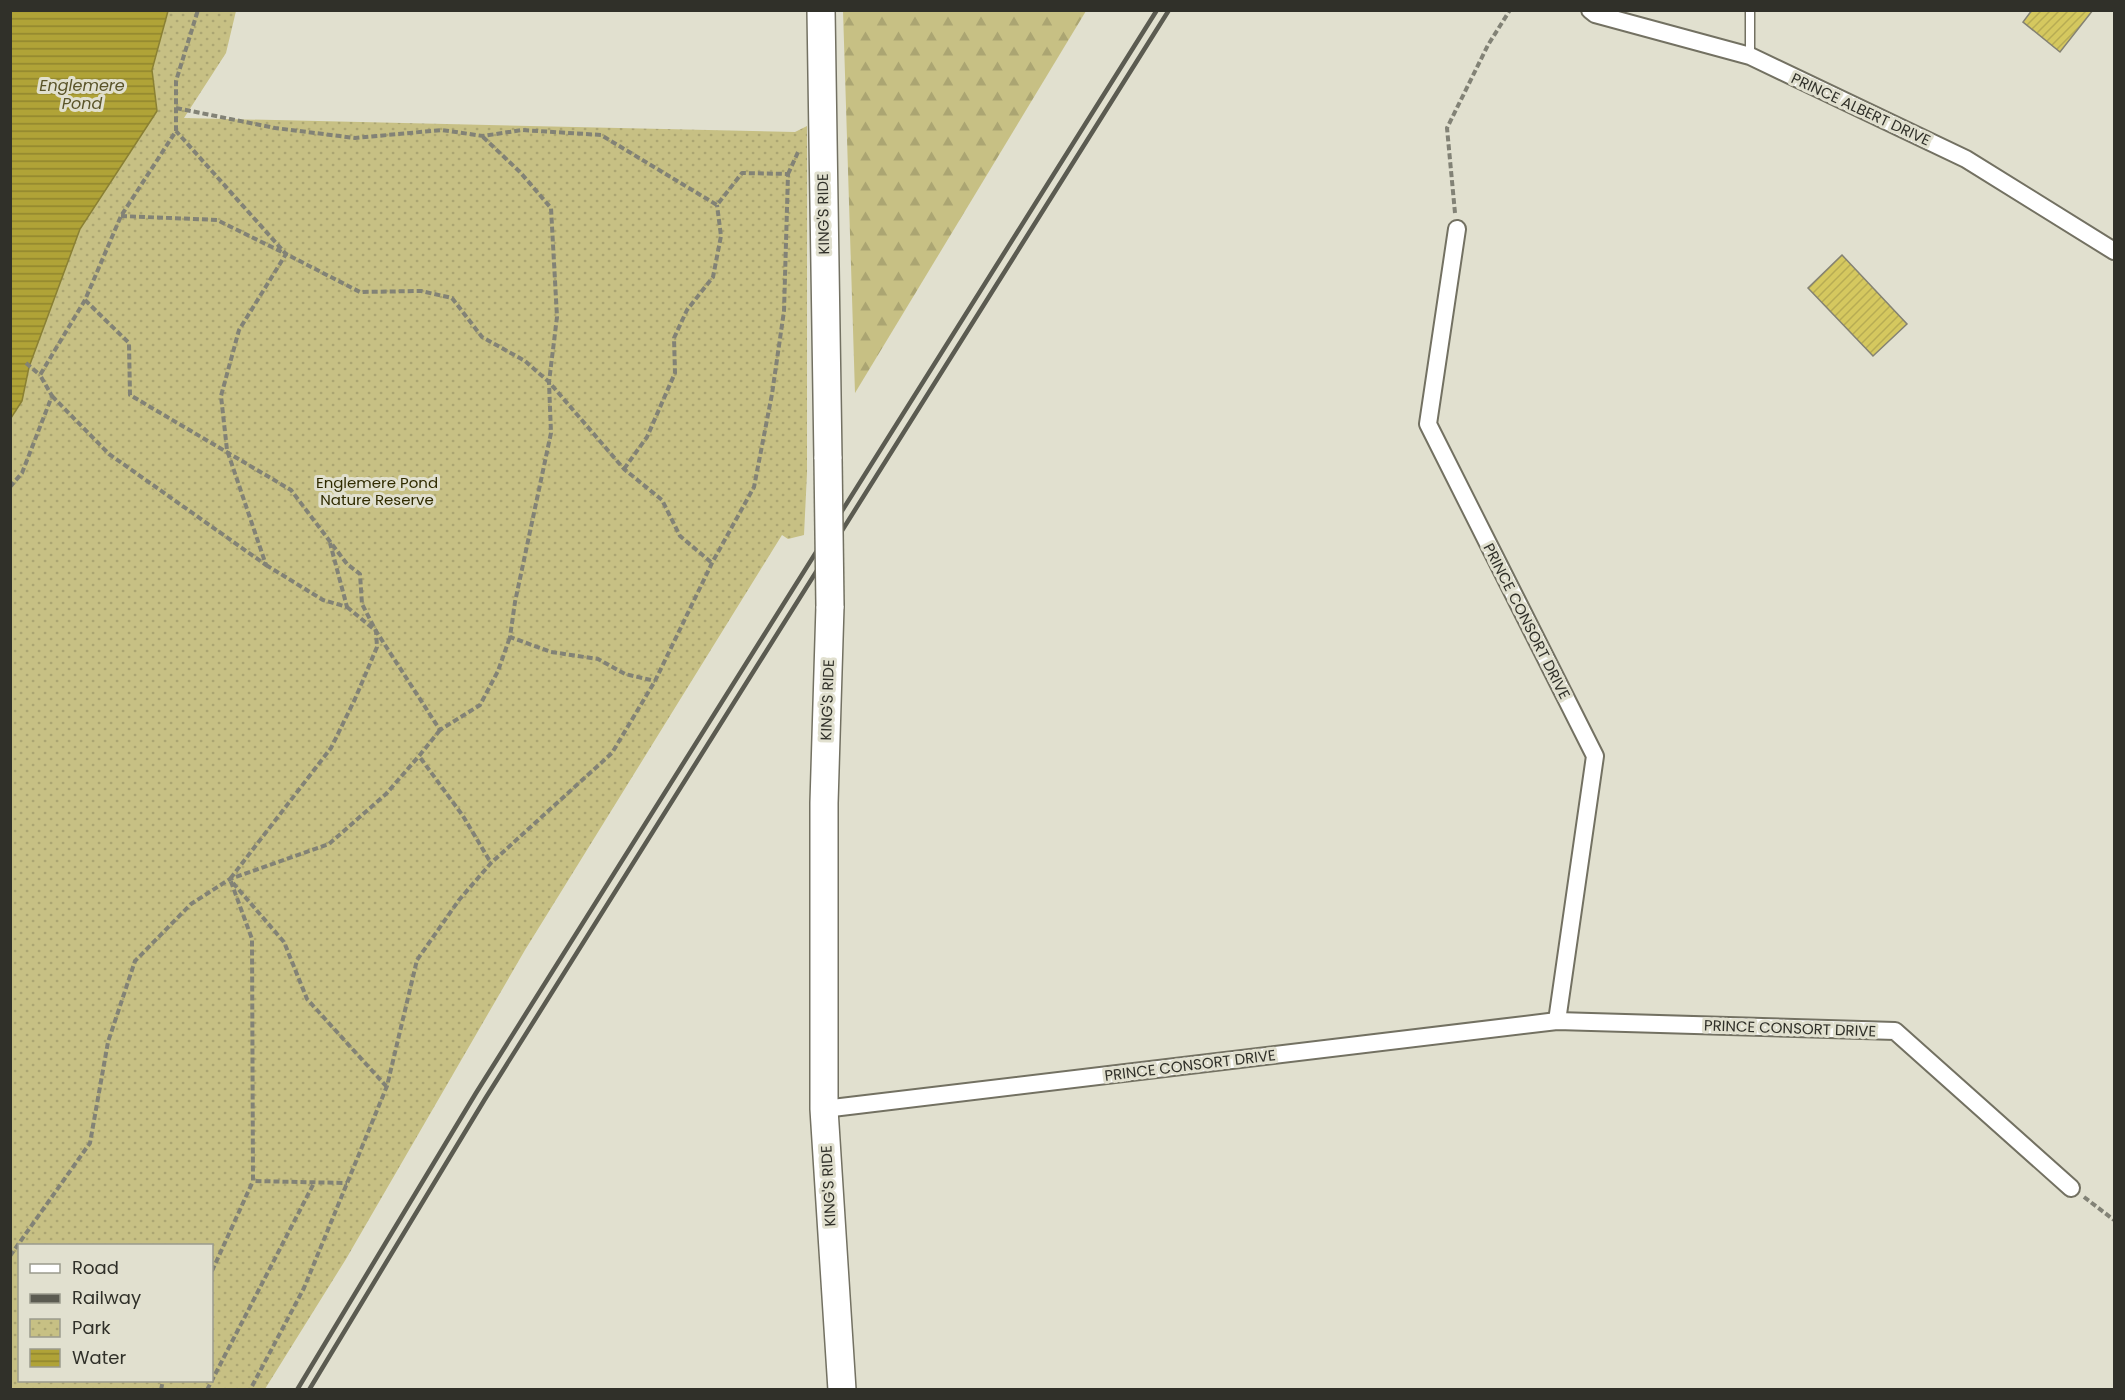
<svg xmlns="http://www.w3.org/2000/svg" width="2125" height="1400" font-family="Poppins,sans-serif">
<defs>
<pattern id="forest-firs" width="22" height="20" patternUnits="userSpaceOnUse" patternTransform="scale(1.5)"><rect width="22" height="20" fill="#c7c084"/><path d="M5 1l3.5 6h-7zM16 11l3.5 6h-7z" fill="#aba572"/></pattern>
<pattern id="park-dots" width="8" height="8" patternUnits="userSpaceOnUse" patternTransform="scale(1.5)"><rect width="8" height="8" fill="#c7c084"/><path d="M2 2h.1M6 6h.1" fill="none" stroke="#aba572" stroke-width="1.8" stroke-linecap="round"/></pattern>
<pattern id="water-rules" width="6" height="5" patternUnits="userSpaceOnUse" patternTransform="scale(1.5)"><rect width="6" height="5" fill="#b0a337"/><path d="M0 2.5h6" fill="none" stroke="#90852e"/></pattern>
<pattern id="building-hatch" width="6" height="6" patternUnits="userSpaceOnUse" patternTransform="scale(1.5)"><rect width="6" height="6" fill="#d5c85f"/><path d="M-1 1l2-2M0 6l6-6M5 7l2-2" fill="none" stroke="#b7ac53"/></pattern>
</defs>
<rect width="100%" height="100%" fill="#e1e0cf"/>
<path fill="url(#forest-firs)" d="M843,11H1086L855,393Z"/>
<path fill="url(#park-dots)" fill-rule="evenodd" d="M10,11H236L226,53L184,118L795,132L807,126V473L804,535L788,539L782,535L525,950L346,1259L265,1389H11ZM20,1246H212V1380H20Z"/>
<path fill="url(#water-rules)" stroke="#8a8033" stroke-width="1.5" d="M11,10L168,11L152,70L157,111L80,229L29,367L22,401L11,418Z"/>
<g fill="url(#building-hatch)" stroke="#848273" stroke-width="1.5">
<path d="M2032,10H2093L2060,52L2023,22Z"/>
<path d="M1842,255L1907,324L1873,356L1808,288Z"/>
</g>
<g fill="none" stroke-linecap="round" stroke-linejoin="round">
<defs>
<path id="lane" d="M1750,10V56"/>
<g id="street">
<path d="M1590,10L1595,14L1750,56L1966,159L2114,251"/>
<path d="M1457,229L1428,424L1595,756L1557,1021"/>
<path d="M824,1109L1557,1021L1895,1031L2071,1188"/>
</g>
<g id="primary">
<path d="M821,10L828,459"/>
<path d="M830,606L824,803V1109L842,1390"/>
</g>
</defs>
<use href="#lane" stroke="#737162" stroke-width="11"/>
<use href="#street" stroke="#737162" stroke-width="20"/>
<use href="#primary" stroke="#737162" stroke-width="30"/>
<g stroke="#828276" stroke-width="4" stroke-dasharray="6 3" stroke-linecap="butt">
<path d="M176,108L275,128L355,138L442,130L483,136L522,130L601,135L717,205L742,173L788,174L784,311L772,394L754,487L712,563L655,681L612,753L491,863L459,900L417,960L387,1086L304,1288L250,1390"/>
<path d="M483,137L520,172L551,208L557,317L549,382L551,433L515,602L510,637L551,652L598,659L625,674L655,681"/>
<path d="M788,174L799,150"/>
<path d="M1455,213L1447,128L1488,45L1510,10"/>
<path d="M121,216L217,220L286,254L176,131"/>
<path d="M85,300L129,343L130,395L291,490L347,564L360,574L362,604L376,631L377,647L355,699L331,748L230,879L252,939L253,1181L347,1183"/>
<path d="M26,363L40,375"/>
<path d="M52,396L109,454L266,565L227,450L221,396L239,330L286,254L360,292L421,291L452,298L482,337L525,361L549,382L624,469L662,500L680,536L712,563"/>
<path d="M624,469L647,437L675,373L674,338L687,310L713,277L721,236L717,205"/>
<path d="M10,487L22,473L52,396L40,375L85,300L121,216L176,131V81L198,10"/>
<path d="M266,565L323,600L347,607L330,543"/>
<path d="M347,607L376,631L440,730L480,705L498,671L510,637"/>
<path d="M440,730L419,756L463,816L491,863"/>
<path d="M233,883L284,942L307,999L386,1086"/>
<path d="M2084,1197L2114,1220"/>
<path d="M10,1256L90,1143L108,1042L135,961L191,904L230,879L329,844L386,794L419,756"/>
<path d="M212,1271L253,1181"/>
<path d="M161,1390L163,1380"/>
<path d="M207,1390L314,1183"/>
</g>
<use href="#lane" stroke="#fff" stroke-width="8"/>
<use href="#street" stroke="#fff" stroke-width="16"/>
<use href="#primary" stroke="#fff" stroke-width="27"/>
<g stroke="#5b5b51" stroke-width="4.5">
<path d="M297,1390L476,1093L1157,10"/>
<path d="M309,1390L485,1099L1169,10"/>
</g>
<defs>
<path id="primary-bridge" d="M828,459L830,606"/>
</defs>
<use href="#primary-bridge" stroke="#737162" stroke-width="30" stroke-linecap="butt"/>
<use href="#primary-bridge" stroke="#fff" stroke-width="27"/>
</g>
<g text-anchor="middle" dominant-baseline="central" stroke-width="6" stroke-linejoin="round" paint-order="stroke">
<g font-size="15" fill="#303029" stroke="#e1e0cf">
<text transform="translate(1861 109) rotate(25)">PRINCE ALBERT DRIVE</text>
<text transform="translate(823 214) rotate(-91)">KING'S RIDE</text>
<text transform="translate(1527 621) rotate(63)">PRINCE CONSORT DRIVE</text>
<text transform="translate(827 700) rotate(-88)">KING'S RIDE</text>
<text transform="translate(1790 1028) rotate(2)">PRINCE CONSORT DRIVE</text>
<text transform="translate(1190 1065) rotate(-7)">PRINCE CONSORT DRIVE</text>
<text transform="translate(828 1186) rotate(-93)">KING'S RIDE</text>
</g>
<g font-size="15" fill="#302b00" stroke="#e1e0cf">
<text x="377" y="482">Englemere Pond<tspan x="377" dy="17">Nature Reserve</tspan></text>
</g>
<g font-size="16" font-style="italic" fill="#5a5429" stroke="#e1e0cf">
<text x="82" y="85">Englemere<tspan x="82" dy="18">Pond</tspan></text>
</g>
</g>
<rect width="2125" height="1400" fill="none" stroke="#303029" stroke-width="24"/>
<rect x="18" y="1244" width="195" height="138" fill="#e1e0cf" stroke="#9a9a8d" stroke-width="1.5"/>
<rect x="30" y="1264" width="30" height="9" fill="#ffffff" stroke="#9a9a8d" stroke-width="1.5"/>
<text x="72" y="1274" font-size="18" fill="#303029">Road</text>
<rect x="30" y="1294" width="30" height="9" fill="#5b5b51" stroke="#9a9a8d" stroke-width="1.5"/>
<text x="72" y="1304" font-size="18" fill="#303029">Railway</text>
<rect x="30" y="1319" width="30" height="18" fill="url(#park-dots)" stroke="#9a9a8d" stroke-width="1.5"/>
<text x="72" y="1334" font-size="18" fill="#303029">Park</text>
<rect x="30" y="1349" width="30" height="18" fill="url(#water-rules)" stroke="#9a9a8d" stroke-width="1.5"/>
<text x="72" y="1364" font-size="18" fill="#303029">Water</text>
</svg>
